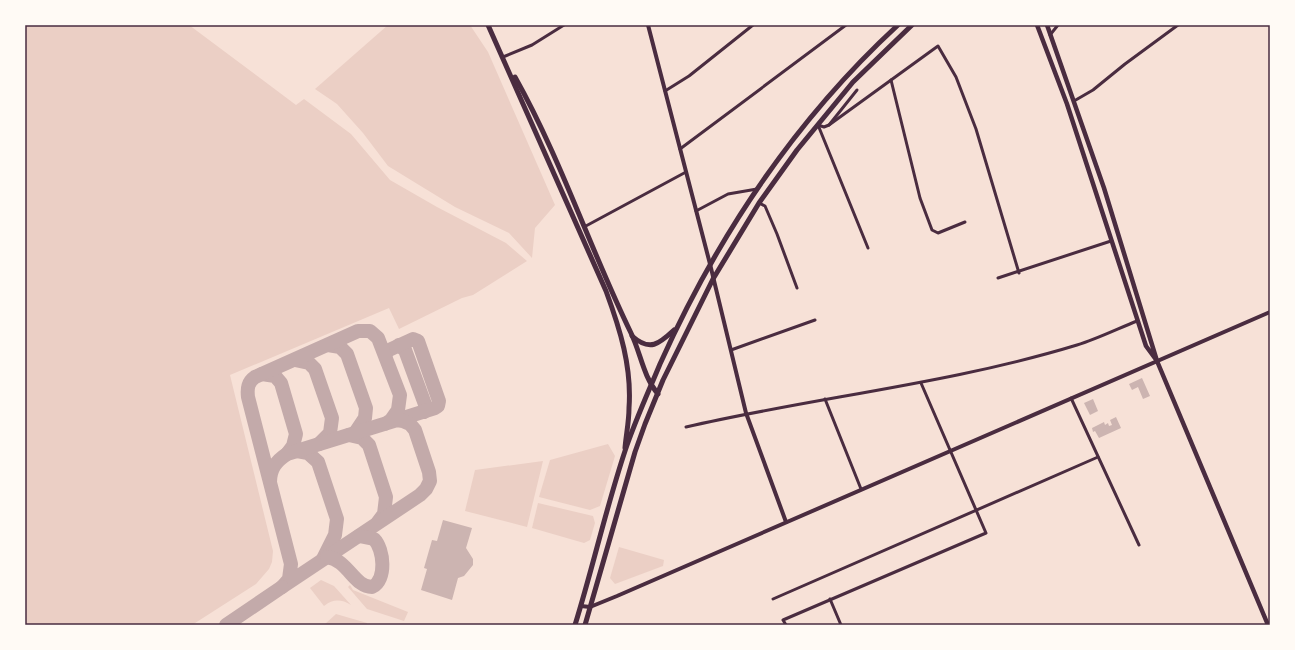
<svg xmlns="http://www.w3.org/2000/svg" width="1295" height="650" font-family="Lato,sans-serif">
<rect width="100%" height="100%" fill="#f7e1d7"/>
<g fill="#ebcfc5">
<path d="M25,25H189L296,105L304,99L351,134L390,180L437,207L506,243L527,261L473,295L462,298L399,329L389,308L230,375L273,551L272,562L269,569L256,584L192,625H25Z"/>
<path d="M388,25H470L488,52L555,205L535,228L532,258L509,233L455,207L388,166L363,133L337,104L315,89Z"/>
<path d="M608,444L615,456L600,506L590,510L539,497L550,460Z"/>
<path d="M543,461L527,527L465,511L475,470Z"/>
<path d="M538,503L593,516L595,523L590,540L584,543L532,528Z"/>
<path d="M619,547L664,560L663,566L615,584L610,578Z"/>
<path d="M321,580L334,586L351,605C341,599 333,599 324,606L310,588Z"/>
<path d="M350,585L353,590L408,612L404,621L367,609L348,587Z"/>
<path d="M336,614L367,623V625H324Z"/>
</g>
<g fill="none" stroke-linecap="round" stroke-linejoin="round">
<g stroke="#c3aaaa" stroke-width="14">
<path d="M328,345L340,347L347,354L366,408L365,418L355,433"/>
<path d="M399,345L405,350L426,407L424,412"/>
<path d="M385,354L389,350L413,339L418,341L439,401L438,406L435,408L397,420"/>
<path d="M295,360L309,363L315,369L332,418L330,433L319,444"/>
<path d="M262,374L275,376L281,383L296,434L293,446L287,454"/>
<path d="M349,435L362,438L369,445L386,497L384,514L378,522"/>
<path d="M297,451L308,453L318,462L337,519L335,535L323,559"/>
<path d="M270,482C270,469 276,461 287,454L397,420L403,421L410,424L415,430L429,472L430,481L426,489L420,495L282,587L289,579L291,564L248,397C247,388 248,382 255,377L358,331H370L378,338L400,395L398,410L391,420L385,424"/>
<path d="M327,557C348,560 354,587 372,587C387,580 384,549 374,539L359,536"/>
<path d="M226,625L282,587"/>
</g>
</g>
<g fill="#ccb4b1">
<path d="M1142,378L1150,396L1143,399L1138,387L1132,390L1129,384Z"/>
<path d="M1093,399L1098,411L1090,415L1084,403Z"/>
<path d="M1116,417L1121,428L1099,438L1095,431L1093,432L1092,428L1104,422L1105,425L1108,423L1109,426L1112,425L1110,420Z"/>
<path d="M443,520L472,528L466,548L473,559V565L464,576L458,578L452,600L421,590L427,569L424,568L432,540L437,541Z"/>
</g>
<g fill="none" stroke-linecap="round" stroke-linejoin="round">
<g stroke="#4a2c40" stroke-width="3">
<path d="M1050,35L1058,25"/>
<path d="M503,57L532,45L564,25"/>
<path d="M891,80L920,198L932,230L938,233L965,222"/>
<path d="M665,91L689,76L753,25"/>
<path d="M1074,101L1093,90L1125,64L1178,25"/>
<path d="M818,125L868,248"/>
<path d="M818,125L824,127L829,125L857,90"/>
<path d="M829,125L938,46L956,77L976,129L1019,273"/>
<path d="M680,149L846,25"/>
<path d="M759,203L765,206L777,234L797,288"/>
<path d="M696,211L728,194L757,189"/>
<path d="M584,227L686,172"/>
<path d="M998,278L1111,241"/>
<path d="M731,350L815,320"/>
<path d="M1071,398L1139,545"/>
<path d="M825,399L861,489"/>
<path d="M686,427C816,397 949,384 1077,345C1097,339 1117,329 1137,321"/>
<path d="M773,599L1098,457"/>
<path d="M830,599L841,625"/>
<path d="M786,625L783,620L986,533L921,383"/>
</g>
<g stroke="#4a2c40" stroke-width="4">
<path d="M648,25L710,264L746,413L786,522"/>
<path d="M581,606L590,607L617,596L1270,312"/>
</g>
<g stroke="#4a2c40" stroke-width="4.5">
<path d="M1037,25L1067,104L1146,346L1157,361L1104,188L1047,25"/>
<path d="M1157,361L1268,625"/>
</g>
<g stroke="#4a2c40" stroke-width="5">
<path d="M488,25L606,291C620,329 632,367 629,408C629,422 626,435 625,448"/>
<path d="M515,77C561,159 590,249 631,333C641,354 643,376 658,394"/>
</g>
<g stroke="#4a2c40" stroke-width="5">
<path d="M632,336C650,352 659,344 674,330"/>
<path d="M575,625C593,567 606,508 625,451C635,421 648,393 660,364C717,237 795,120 898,25"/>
<path d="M585,625L635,452L645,424L663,380L713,279L759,203L797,150L853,82L912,25"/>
</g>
</g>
<rect width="1295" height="650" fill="none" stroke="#fffaf5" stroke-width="52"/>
<rect x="26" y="26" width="1243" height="598" fill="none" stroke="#4a2c40" stroke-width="1.5"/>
</svg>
